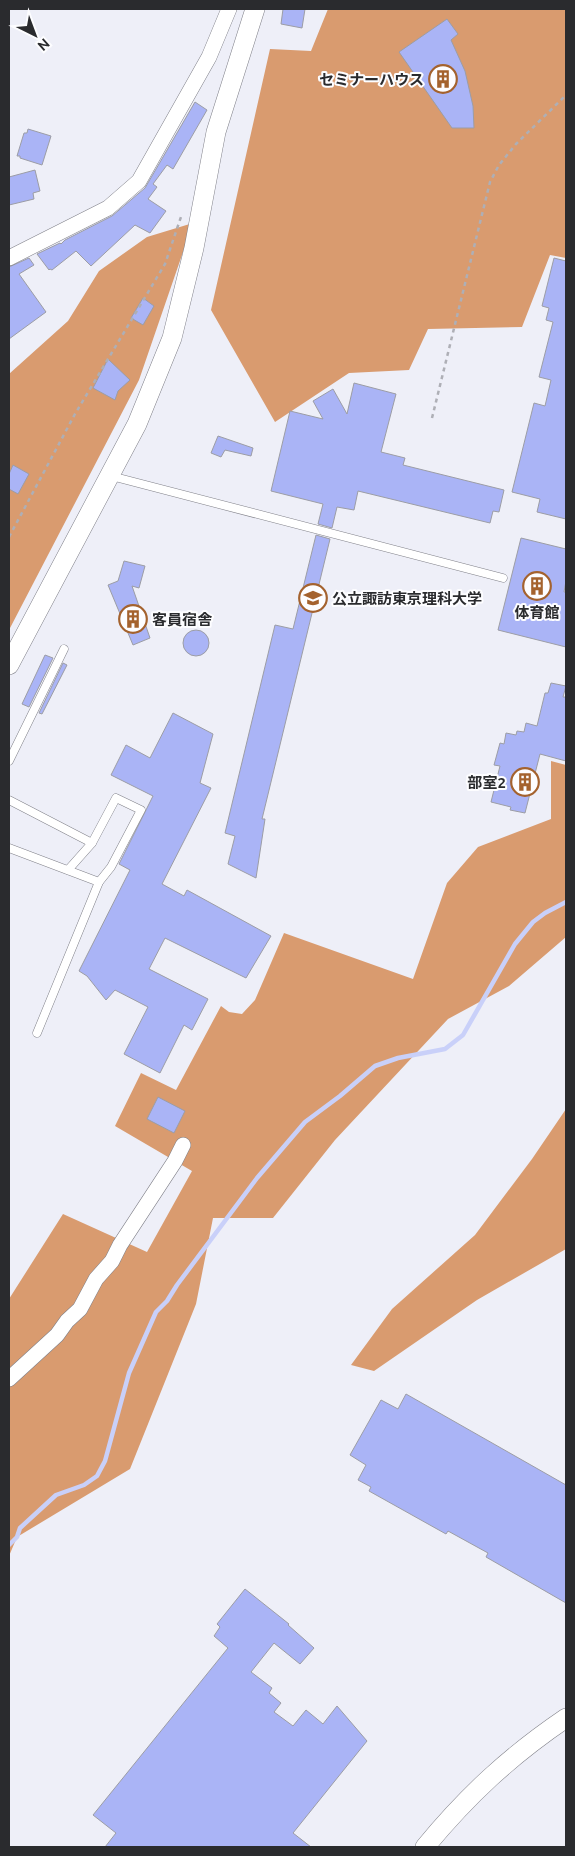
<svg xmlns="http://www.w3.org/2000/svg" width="575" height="1856" font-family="Ubuntu,'Noto Sans JP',sans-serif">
<rect width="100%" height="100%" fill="#eeeff8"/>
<g fill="#d99b6f">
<path d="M328,9H566V258L550,255L522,327L428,329L409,370L349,373L275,422L211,310L270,49L311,51Z"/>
<path d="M193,223L139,380L9,630V374L68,321L99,271L147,237Z"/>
<path d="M551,761L566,765V937L509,986L448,1019L335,1140L273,1218H213L196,1304L130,1469L17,1537L9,1556V1299L63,1214L147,1252L192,1171L115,1126L141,1073L176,1090L221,1006L229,1012L242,1014L255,1000L284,933L413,979L447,883L478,847L551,819Z"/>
<path d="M566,1109V1249L477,1300L374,1371L351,1365L392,1309L475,1235L532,1159Z"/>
</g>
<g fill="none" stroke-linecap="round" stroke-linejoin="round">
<path stroke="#c9d0f9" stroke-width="4.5" d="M9,1545L17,1537L20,1528L56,1495L84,1485L97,1476L105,1461L129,1373L156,1312L167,1301L177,1285L257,1178L305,1122L340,1096L375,1066L398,1058L445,1049L463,1035L515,944L533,922L545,913L566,902"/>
</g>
<g fill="#aab4f6" stroke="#9c9da5">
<path d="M283,9H305L302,28L281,24Z"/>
<path d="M447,19L458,34L451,40L465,71L473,106L474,128H452L399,52Z"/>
<path d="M195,102L207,110L173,169L167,165L153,184L157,187L148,199L166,211L150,233L135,225L91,266L76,251L52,270L50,269L49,270L37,254L60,243L61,244L65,240L112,216L145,188Z"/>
<path d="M28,129L51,136L42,165L20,158V156H17L24,133H27Z"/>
<path d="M35,170L40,191L33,193L34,199L9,205V177Z"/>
<path d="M29,258L34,265L19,274L46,312L9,339V267Z"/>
<path d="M554,258L566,261V519L537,512L540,499L512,492L534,403L545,406L551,380L539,377L553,322L546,320L549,308L542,306Z"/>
<path d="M143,298L154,306L143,325L131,318Z"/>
<path d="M108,359L130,380L118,391L115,400L93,388Z"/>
<path d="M354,383L396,394L381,452L405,458L403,465L504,490L499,512L493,511L490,523L358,491L354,510L337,507L332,528L318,524L323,504L271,491L290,411L323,419L313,401L333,389L347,414Z"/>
<path d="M218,436L253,448L251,456L225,450L221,457L211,453Z"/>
<path d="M13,465L29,474L18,494L9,489V474Z"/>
<path d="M316,535L330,539L262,819H265L256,878L228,864L235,836L225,833L275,625L293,629Z"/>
<path d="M521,538L566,549V581L564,592H566V647L498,630Z"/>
<path d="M124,561L145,566L139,588L132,586L150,638L133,645L108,585L118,581Z"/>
<circle cx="196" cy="643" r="13"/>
<path d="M45,655L53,658L29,707L22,704Z"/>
<path d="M63,663L67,665L42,714L39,713Z"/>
<path d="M551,683L566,686L563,697H566V761L540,754L525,813L510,810L511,807L491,802L500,766L494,765L500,743L504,744L506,733L516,735L517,731L524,732L526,723L537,726L545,693H548Z"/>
<path d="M173,713L213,734L200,783L211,788L162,884L184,896L187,890L271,936L246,978L165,938L149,969L208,999L192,1030L184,1025L160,1073L124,1054L148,1007L115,990L106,1000L87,976L79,971L130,870L119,864L153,796L111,775L126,745L150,758Z"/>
<path d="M158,1097L185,1111L174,1133L147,1119Z"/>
<path d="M406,1394L566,1485V1603L486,1557L488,1553L448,1531L446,1534L369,1491L371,1487L358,1480L366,1465L350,1455L381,1400L398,1409Z"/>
<path d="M245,1589L289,1624L288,1625L314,1648L300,1664L274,1643L251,1672L272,1688L269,1693L281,1703L274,1712L293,1726L306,1710L323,1724L337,1706L367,1741L293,1833L311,1847H105L116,1833L93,1815L228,1648L214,1636L220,1627L217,1624Z"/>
</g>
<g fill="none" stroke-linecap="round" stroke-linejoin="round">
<defs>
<g id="service">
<path d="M111,476L503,578"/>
<path d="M9,761L64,649"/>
<path d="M9,800L92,843"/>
<path d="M9,848L99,882"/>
<path d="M37,1033L99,882L111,867L141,810L116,798L92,843L68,870"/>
</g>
<g id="minor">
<path d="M9,258L108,208L139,181L209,57L229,9"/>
<path d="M9,1379L57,1335L67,1321L80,1309L96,1279L112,1261L120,1245L175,1161L183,1145"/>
</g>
<g id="tertiary">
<path d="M9,665L137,424L172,338L194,248L216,132L255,9"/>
<path d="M425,1847C468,1795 510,1756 566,1718"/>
</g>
</defs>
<use href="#service" stroke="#808189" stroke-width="9"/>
<use href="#minor" stroke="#808189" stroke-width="16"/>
<use href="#tertiary" stroke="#808189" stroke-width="20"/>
<g stroke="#aeafb6" stroke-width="2.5" stroke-dasharray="4 4" stroke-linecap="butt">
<path d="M432,418L490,182L499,165L516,144L566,95"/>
<path d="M9,537L75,414L165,264L182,214"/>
</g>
<use href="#service" stroke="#fff" stroke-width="8"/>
<use href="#minor" stroke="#fff" stroke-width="15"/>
<use href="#tertiary" stroke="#fff" stroke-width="19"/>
</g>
<defs>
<symbol id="building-ring" viewBox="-11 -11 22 22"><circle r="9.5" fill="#fdfdff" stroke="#a4622e" stroke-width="1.5"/><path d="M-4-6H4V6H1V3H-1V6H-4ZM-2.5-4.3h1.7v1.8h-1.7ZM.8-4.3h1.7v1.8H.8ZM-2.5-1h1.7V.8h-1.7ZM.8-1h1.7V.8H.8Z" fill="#a4622e"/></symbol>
<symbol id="university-ring" viewBox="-11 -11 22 22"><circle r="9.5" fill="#fdfdff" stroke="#a4622e" stroke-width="1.5"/><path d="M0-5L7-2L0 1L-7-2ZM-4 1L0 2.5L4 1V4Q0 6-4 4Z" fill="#a4622e"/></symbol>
</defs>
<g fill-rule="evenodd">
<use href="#building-ring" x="427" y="63" width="32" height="32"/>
<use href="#building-ring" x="521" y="570" width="32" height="32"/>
<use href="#university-ring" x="297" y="582" width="32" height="32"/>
<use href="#building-ring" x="117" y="603" width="32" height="32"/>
<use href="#building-ring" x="509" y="766" width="32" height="32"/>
</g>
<g text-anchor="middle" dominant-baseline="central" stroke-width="4" stroke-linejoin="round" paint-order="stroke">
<g font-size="15" font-weight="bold" fill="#2a2b2e" stroke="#fdfdff" text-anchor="end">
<text x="424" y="79">セミナーハウス</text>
<text x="332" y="598" text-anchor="start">公立諏訪東京理科大学</text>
<text x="537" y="612" text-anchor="middle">体育館</text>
<text x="152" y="619" text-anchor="start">客員宿舎</text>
<text x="506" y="782">部室2</text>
</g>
</g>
<rect width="575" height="1856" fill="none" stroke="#2a2b2e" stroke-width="20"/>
<g transform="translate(35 35) rotate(138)" stroke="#fdfdff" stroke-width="4" paint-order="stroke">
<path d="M0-4L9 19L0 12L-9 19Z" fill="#2a2b2e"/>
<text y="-8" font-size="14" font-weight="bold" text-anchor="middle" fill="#2a2b2e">N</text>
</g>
</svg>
